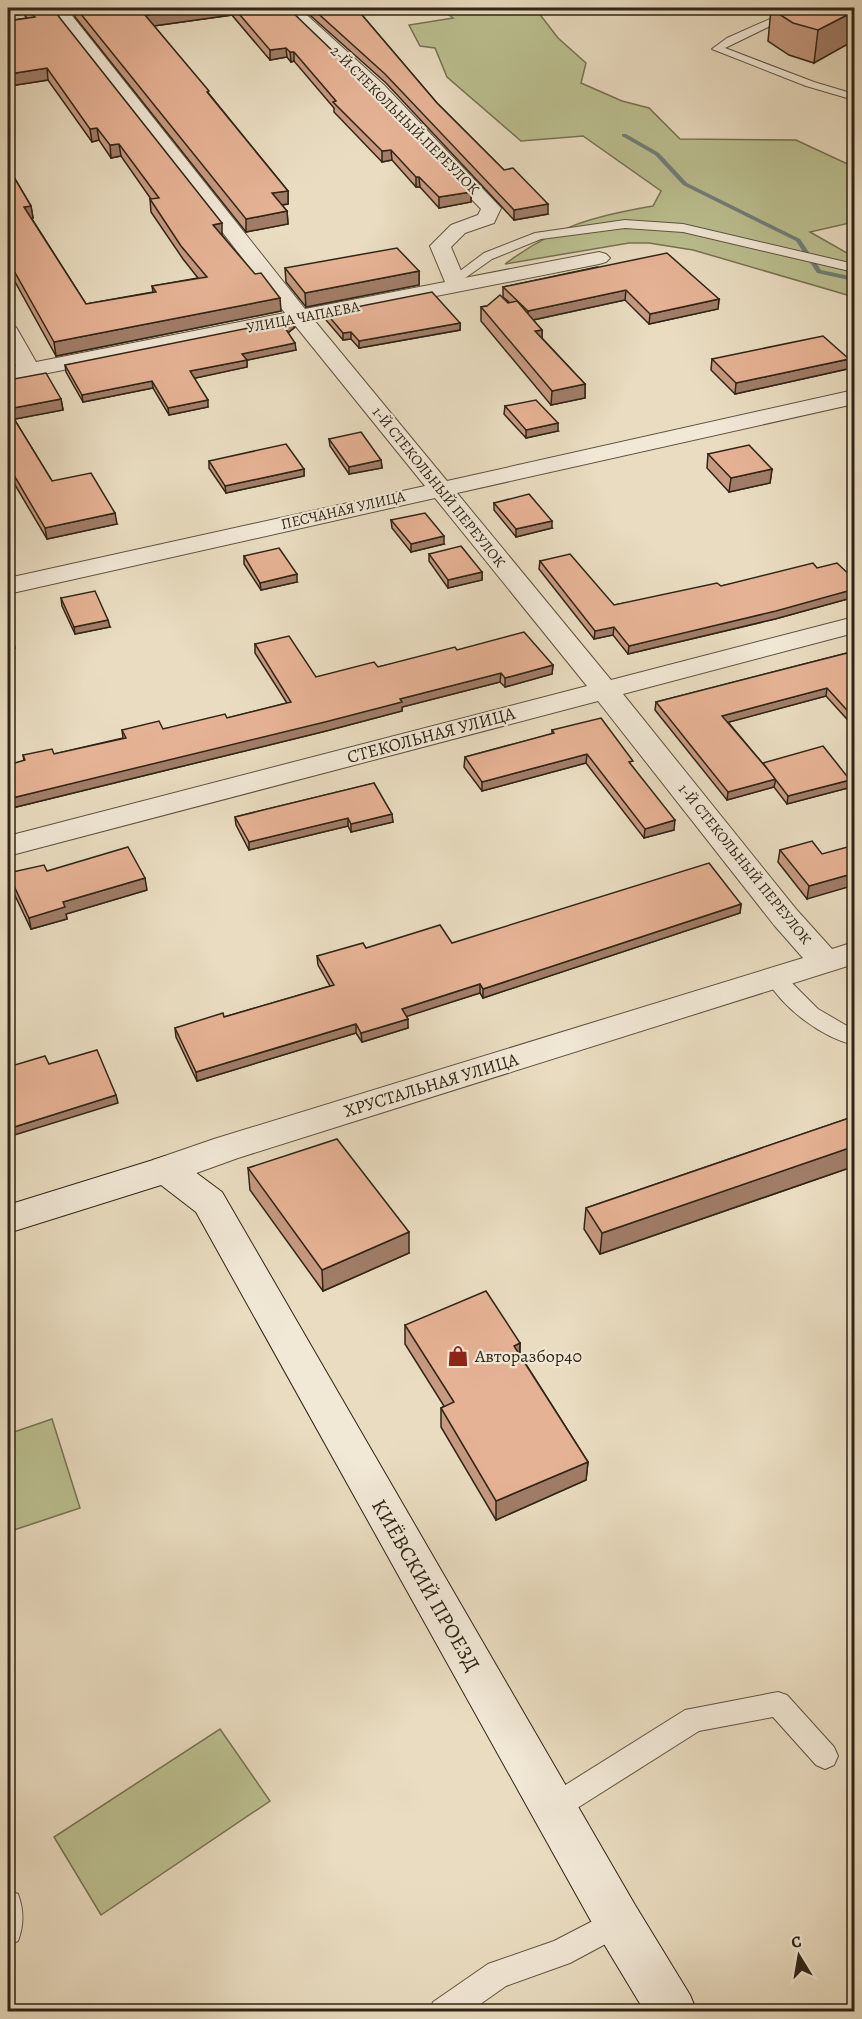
<svg xmlns="http://www.w3.org/2000/svg" width="862" height="2019" font-family="Alegreya,serif">
<rect width="100%" height="100%" fill="#e9dcc0"/>
<filter id="stains"><feTurbulence type="fractalNoise" baseFrequency=".00333" numOctaves="4"/><feColorMatrix values="0 0 0 0 .2 0 0 0 0 .09 0 0 0 0 .02 0 0 0 .5 -.17"/></filter>
<radialGradient id="worn" r=".72"><stop offset=".6" stop-color="#630" stop-opacity="0"/><stop offset="1" stop-color="#630" stop-opacity=".3"/></radialGradient>
<g fill="#bbbf90" stroke="#767253" stroke-width="1.5">
<path d="M440,8H535L558,38L586,63L581,83L622,101L649,108L680,139L796,140L854,167V222L810,232L854,257V297L693,250L649,243H629L505,264C555,227 593,216 653,206L661,191L583,136L521,141L447,77L435,48L420,46L409,25L453,18Z"/>
<path d="M52,1419L80,1508L8,1532V1434Z"/>
<path d="M220,1729L270,1801L101,1915L54,1837Z"/>
</g>
<g fill="none" stroke-linecap="round" stroke-linejoin="round">
<path fill="#717e7a" fill-rule="evenodd" d="M622,134H626L659,153L687,183L800,239L821,270L854,277V281L817,273L796,241L683,185L655,155L622,136Z"/>
<defs>
<g id="service">
<path d="M788,11L797,13L725,48L814,82L854,94V100L806,86L712,49L727,38Z"/>
<path d="M625,220L683,224L854,264V272L683,232L625,228L541,239L492,259L458,283L454,284L448,280L484,253L535,233Z"/>
<path d="M776,972L783,974L818,1009L854,1030V1045C821,1037 784,1009 766,979L769,974Z"/>
<path d="M778,1692L787,1695L834,1747L838,1756L834,1765L825,1769L816,1765L773,1717L699,1731L563,1817L553,1821L543,1817L540,1808L543,1799L685,1710Z"/>
<path d="M8,1890L18,1894C24,1910 24,1925 18,1941L8,1945Z"/>
<path d="M618,1908L628,1912L632,1922L628,1932L570,1963L506,1986L469,2012H429L433,2002L488,1964L554,1941Z"/>
</g>
<path id="minor" d="M49,8H66L305,309L445,282L430,246L451,225L478,215L481,209L370,93L282,8H299L384,85L501,208L494,223L465,233L451,247L464,278L599,252L606,254L610,258L606,262L599,264L314,320L447,481L854,390V404L457,493L611,680L854,617V633L623,694L796,909L832,949L854,942V964L238,1158L166,1184L153,1180L148,1170L153,1160L214,1139L803,958L774,925L598,701L8,856V836L587,686L435,498L8,594V578L425,486L294,324L8,381V367L16,366L8,351V325L16,327L36,362L285,313Z"/>
<path id="tertiary" d="M8,8H43L40,12L8,16Z"/>
<path id="secondary" d="M166,1156L179,1160L222,1192L635,1905L690,1995L697,2012H645L601,1939L196,1212L161,1185L8,1233V1205Z"/>
</defs>
<use href="#service" stroke="#5e5340" stroke-width="2"/>
<use href="#minor" stroke="#5e5340" stroke-width="2"/>
<use href="#tertiary" stroke="#5e5340" stroke-width="2"/>
<use href="#secondary" stroke="#302516" stroke-width="2"/>
<use href="#service" fill="#f1e8d6" fill-rule="evenodd"/>
<use href="#minor" fill="#f1e8d6" fill-rule="evenodd"/>
<use href="#tertiary" fill="#f1e8d6" fill-rule="evenodd"/>
<use href="#secondary" fill="#f1e8d6" fill-rule="evenodd"/>
</g>
<g fill="#c69980" stroke="#302516" stroke-width="1.5">
<path d="M24,8H52L222,235L281,311L56,356L8,269V167L31,206L33,218L32,219L86,304L153,292L152,286L198,278L183,259L151,212L150,199H151L121,156L111,158L99,140L92,142L48,80L10,86L8,83V21L27,18L25,16Z"/>
<path d="M74,8H287L471,192V202L439,208L420,187H416L392,160L382,162L334,112V108L294,61L291,62L287,57L270,60L231,14L232,15L154,26L288,191V204L282,205L287,211L288,224L246,232L75,17Z"/>
<path d="M302,8H356L437,103L548,214L514,220L386,83Z"/>
<path d="M855,8L814,63L789,55L768,41L771,9Z"/>
<path d="M597,267L719,299L718,309L649,324L625,300L533,320L542,330V338L585,384V398L551,405L481,321V307L509,302L503,297V287Z"/>
<path d="M285,268L419,271V285L306,307L286,282Z"/>
<path d="M326,313L460,323V330L359,348L351,339L343,340L326,320Z"/>
<path d="M294,328L288,333L296,350L247,360V367L194,378L208,407L169,415L153,388L83,402L66,372L65,365Z"/>
<path d="M712,359H849L847,369L735,394L711,370Z"/>
<path d="M8,380L61,399L63,410L14,419L52,481L117,524L47,539L8,473Z"/>
<path d="M505,406L558,431L526,438L504,414Z"/>
<path d="M329,439L381,460L382,468L349,474L330,446Z"/>
<path d="M708,454L772,469L770,483L729,492L707,468Z"/>
<path d="M209,461L304,469V476L226,493L209,468Z"/>
<path d="M494,503L552,528L516,537L494,510Z"/>
<path d="M391,520L444,544L411,552L392,528Z"/>
<path d="M429,554L482,572V580L448,588L429,561Z"/>
<path d="M244,556L297,582L261,590L244,564Z"/>
<path d="M540,561L614,605L721,586L817,568L855,580V597L775,619L628,654L613,635L594,639L539,569Z"/>
<path d="M61,598L110,627L75,634L62,606Z"/>
<path d="M255,644L316,677L378,667L457,650L553,665L552,674L505,687L500,682L402,707V711L326,731L8,809V765L24,761L23,755L54,754L123,738L122,730L163,729L227,718L287,703L255,653Z"/>
<path d="M855,651V728L826,696L728,722L763,764L848,788L787,804L774,787L727,800L655,710L656,702Z"/>
<path d="M552,730L633,767L674,830L644,838L586,763L482,791L464,767L465,757L552,734Z"/>
<path d="M374,783L393,822L351,832L348,826L249,850L236,825L235,817Z"/>
<path d="M780,850L822,854L807,899L778,862Z"/>
<path d="M47,871L147,890L66,914L67,919L31,929L10,885L8,873Z"/>
<path d="M741,904L740,913L483,998L480,993L406,1016L408,1028L362,1042L356,1033L197,1081L176,1037L175,1028L224,1017L330,986L318,965L317,956L366,948L452,943Z"/>
<path d="M855,1116V1166L600,1254L584,1229L586,1208Z"/>
<path d="M248,1168L409,1253L323,1291L250,1190Z"/>
<path d="M405,1325L520,1343V1355L588,1462L586,1480L496,1520L441,1427V1408L444,1406L405,1344Z"/>
</g>
<g fill="#a17d68" stroke="#302516" stroke-width="1.5">
<path d="M199,8H231L232,15L146,27L145,15Z"/>
<path d="M855,11V40L814,63L818,30Z"/>
<path d="M286,48L287,57L270,60V50Z"/>
<path d="M290,52H294V61L291,62Z"/>
<path d="M47,68L48,80L10,86L9,74Z"/>
<path d="M97,128L99,140L92,142L90,129Z"/>
<path d="M119,144L121,156L111,158L110,145Z"/>
<path d="M391,150L392,160L382,162V151Z"/>
<path d="M416,177H419L420,187H416Z"/>
<path d="M288,191V204L273,206L272,193Z"/>
<path d="M471,192V202L439,208V197Z"/>
<path d="M548,204V214L514,220V210Z"/>
<path d="M31,206L33,218L26,220L24,207Z"/>
<path d="M287,211L288,224L246,232V219Z"/>
<path d="M222,223V236L213,225Z"/>
<path d="M419,271V285L306,307L305,293Z"/>
<path d="M626,290L625,300L528,321V311Z"/>
<path d="M280,298L281,311L56,356L54,342Z"/>
<path d="M719,299L718,309L649,324L650,314Z"/>
<path d="M294,321V328L285,335V328Z"/>
<path d="M460,323V330L359,348V341Z"/>
<path d="M542,330V344L535,331Z"/>
<path d="M351,332V339L343,340V333Z"/>
<path d="M295,343L296,350L243,361L242,354Z"/>
<path d="M849,359L847,369L735,394L736,383Z"/>
<path d="M247,360V367L191,379L190,371Z"/>
<path d="M152,381L153,388L83,402L82,395Z"/>
<path d="M585,384V398L551,405L552,391Z"/>
<path d="M61,399L63,410L10,420L8,409Z"/>
<path d="M208,400V407L169,415L168,408Z"/>
<path d="M558,423V431L526,438V430Z"/>
<path d="M381,460L382,468L349,474V467Z"/>
<path d="M304,469V476L226,493L225,486Z"/>
<path d="M772,469L770,483L729,492L731,478Z"/>
<path d="M115,513L117,524L47,539L45,528Z"/>
<path d="M552,521V528L516,537V529Z"/>
<path d="M444,536V544L411,552V544Z"/>
<path d="M482,572V580L448,588V580Z"/>
<path d="M297,574V582L261,590L260,583Z"/>
<path d="M855,589V597L775,619L628,654L629,646Z"/>
<path d="M108,620L110,627L75,634L74,627Z"/>
<path d="M614,627L613,635L594,639L595,631Z"/>
<path d="M13,639L15,648L8,649V640Z"/>
<path d="M553,665L552,674L505,687V678Z"/>
<path d="M501,673L500,682L402,707V711L326,731L8,809V799Z"/>
<path d="M827,688L826,696L722,724V716Z"/>
<path d="M587,754L586,763L482,791V782Z"/>
<path d="M776,779L774,787L727,800L728,792Z"/>
<path d="M850,780L848,788L787,804L788,796Z"/>
<path d="M392,814L393,822L351,832V824Z"/>
<path d="M348,818V826L249,850V842Z"/>
<path d="M675,820L674,830L644,838L645,829Z"/>
<path d="M855,873V885L807,899L809,886Z"/>
<path d="M145,878L147,890L66,914L67,919L31,929L29,918L63,902Z"/>
<path d="M741,904L740,913L483,998V989Z"/>
<path d="M480,984V993L402,1018V1009Z"/>
<path d="M408,1019V1028L362,1042L361,1033Z"/>
<path d="M356,1024V1033L197,1081L196,1072Z"/>
<path d="M116,1095L118,1103L8,1137V1129Z"/>
<path d="M855,1146V1166L600,1254L602,1233Z"/>
<path d="M409,1232V1253L323,1291L322,1270Z"/>
<path d="M520,1343L519,1362L514,1346Z"/>
<path d="M588,1462L586,1480L496,1520V1501Z"/>
</g>
<g fill="#e6b295" stroke="#302516" stroke-width="1.5">
<path d="M26,8H52L222,223L213,225L255,274L261,273L280,298L54,342L8,260V167L31,206L24,207L86,304L156,292L152,286L207,277L181,246L150,199L159,198L119,144L110,145L97,128L90,129L47,68L9,74L8,73V21L35,17Z"/>
<path d="M76,8H199L145,15L209,91L207,92L288,191L272,193L287,211L246,219Z"/>
<path d="M234,8H288L368,85L471,192L439,197L419,177H416L391,150L382,151L333,102L336,101L294,52H290L286,48L270,50Z"/>
<path d="M312,8H356L437,103L504,170L513,168L548,204L514,210L385,74Z"/>
<path d="M775,8H855V11L818,30L793,23L771,9Z"/>
<path d="M397,248L419,271L305,293L285,268Z"/>
<path d="M667,253L719,299L650,314L626,290L528,311L503,287Z"/>
<path d="M432,292L460,323L359,341L351,332L343,333L326,313Z"/>
<path d="M500,295L508,303L517,301L542,330L535,331L585,384L552,391L481,307L487,306Z"/>
<path d="M293,319L294,321L285,328L295,343L242,354L247,360L190,371L208,400L168,408L152,381L82,395L65,365Z"/>
<path d="M823,336L849,359L736,383L712,359Z"/>
<path d="M46,373L61,399L8,409L52,481L91,473L115,513L45,528L8,465V380Z"/>
<path d="M536,400L558,423L526,430L505,406Z"/>
<path d="M361,432L381,460L349,467L329,439Z"/>
<path d="M286,444L304,469L225,486L209,461Z"/>
<path d="M749,445L772,469L731,478L708,454Z"/>
<path d="M529,494L552,521L516,529L494,503Z"/>
<path d="M425,513L444,536L411,544L391,520Z"/>
<path d="M461,546L482,572L448,580L429,554Z"/>
<path d="M279,548L297,574L260,583L244,556Z"/>
<path d="M570,554L614,605L717,583L721,586L813,563L817,568L837,563L855,580V589L776,611L629,646L614,627L595,631L540,561Z"/>
<path d="M95,591L108,620L74,627L61,598Z"/>
<path d="M8,625L13,639L8,640Z"/>
<path d="M524,632L553,665L505,678L501,673L400,699L402,702L325,722L8,799V765L25,760L23,755L52,749L54,754L126,738L122,730L159,721L163,729L225,714L227,718L291,702L255,644L289,636L316,677L374,662L378,667L455,647L457,650Z"/>
<path d="M855,651V719L827,688L722,716L776,779L728,792L656,702Z"/>
<path d="M601,718L633,761L629,762L675,820L645,829L587,754L482,782L465,757L554,733L552,730Z"/>
<path d="M823,746L850,780L788,796L763,763Z"/>
<path d="M374,783L392,814L351,824L348,818L249,842L235,817Z"/>
<path d="M812,841L822,854L855,845V873L809,886L780,850Z"/>
<path d="M128,847L145,878L63,902L65,907L29,918L8,873L44,865L47,871Z"/>
<path d="M709,863L741,904L483,989L480,984L402,1009L408,1019L361,1033L356,1024L196,1072L175,1028L223,1013L224,1017L334,985L317,956L363,943L366,948L440,925L452,943Z"/>
<path d="M97,1050L116,1095L8,1129V1067L45,1056L49,1064Z"/>
<path d="M855,1116V1146L602,1233L586,1208Z"/>
<path d="M337,1139L409,1232L322,1270L248,1168Z"/>
<path d="M486,1291L520,1343L514,1346L588,1462L496,1501L441,1408L454,1402L405,1325Z"/>
</g>
<defs>
<symbol id="shop-bare" viewBox="-9 -9 18 18"><path d="M-5-2.5h2.3a2.7 3.5 0 0 1 5.4 0H5L5.5 6h-11ZM-1.5-2.5h3a1.5 2.3 0 0 0-3 0Z" fill="#8f2418" stroke="#f1e8d6" stroke-width="2.5" paint-order="stroke"/></symbol>
</defs>
<g fill-rule="evenodd">
<use href="#shop-bare" x="443" y="1341" width="30" height="30"/>
</g>
<g text-anchor="middle" dominant-baseline="central" stroke-width="4.5" stroke-linejoin="round" paint-order="stroke">
<g font-size="15" fill="#302516" stroke="#f1e8d6">
<text transform="translate(405 120) rotate(45)">2-Й СТЕКОЛЬНЫЙ ПЕРЕУЛОК</text>
<text transform="translate(303 317) rotate(-11)">УЛИЦА ЧАПАЕВА</text>
<text transform="translate(439 487) rotate(51)">1-Й СТЕКОЛЬНЫЙ ПЕРЕУЛОК</text>
<text transform="translate(343 510) rotate(-13)">ПЕСЧАНАЯ УЛИЦА</text>
<text transform="translate(745 864) rotate(51)">1-Й СТЕКОЛЬНЫЙ ПЕРЕУЛОК</text>
</g>
<g font-size="18" fill="#302516" stroke="#f1e8d6">
<text transform="translate(431 735) rotate(-15)">СТЕКОЛЬНАЯ УЛИЦА</text>
<text transform="translate(431 1085) rotate(-17)">ХРУСТАЛЬНАЯ УЛИЦА</text>
</g>
<g font-size="18" fill="#302516" stroke="#f1e8d6" text-anchor="start">
<text x="475" y="1356">Авторазбор40</text>
</g>
<g font-size="21" fill="#302516" stroke="#f1e8d6">
<text transform="translate(426 1585) rotate(60)">КИЁВСКИЙ ПРОЕЗД</text>
</g>
</g>
<rect width="862" height="2019" fill="none" stroke="#e9dcc0" stroke-width="30"/>
<rect x="9" y="9" width="844" height="2001" fill="none" stroke="#302516" stroke-width="3"/>
<rect x="15" y="15" width="832" height="1989" fill="none" stroke="#302516" stroke-width="1.5"/>
<g transform="translate(799 1956) rotate(349)" stroke="#f1e8d6" stroke-width="4.5" paint-order="stroke">
<path d="M0-4.5L10 22L0 15L-10 22Z" fill="#302516"/>
<text y="-9" font-size="16" font-weight="bold" text-anchor="middle" fill="#302516">С</text>
</g>
<rect width="100%" height="100%" filter="url(#stains)"/>
<rect width="100%" height="100%" fill="url(#worn)"/>
</svg>
